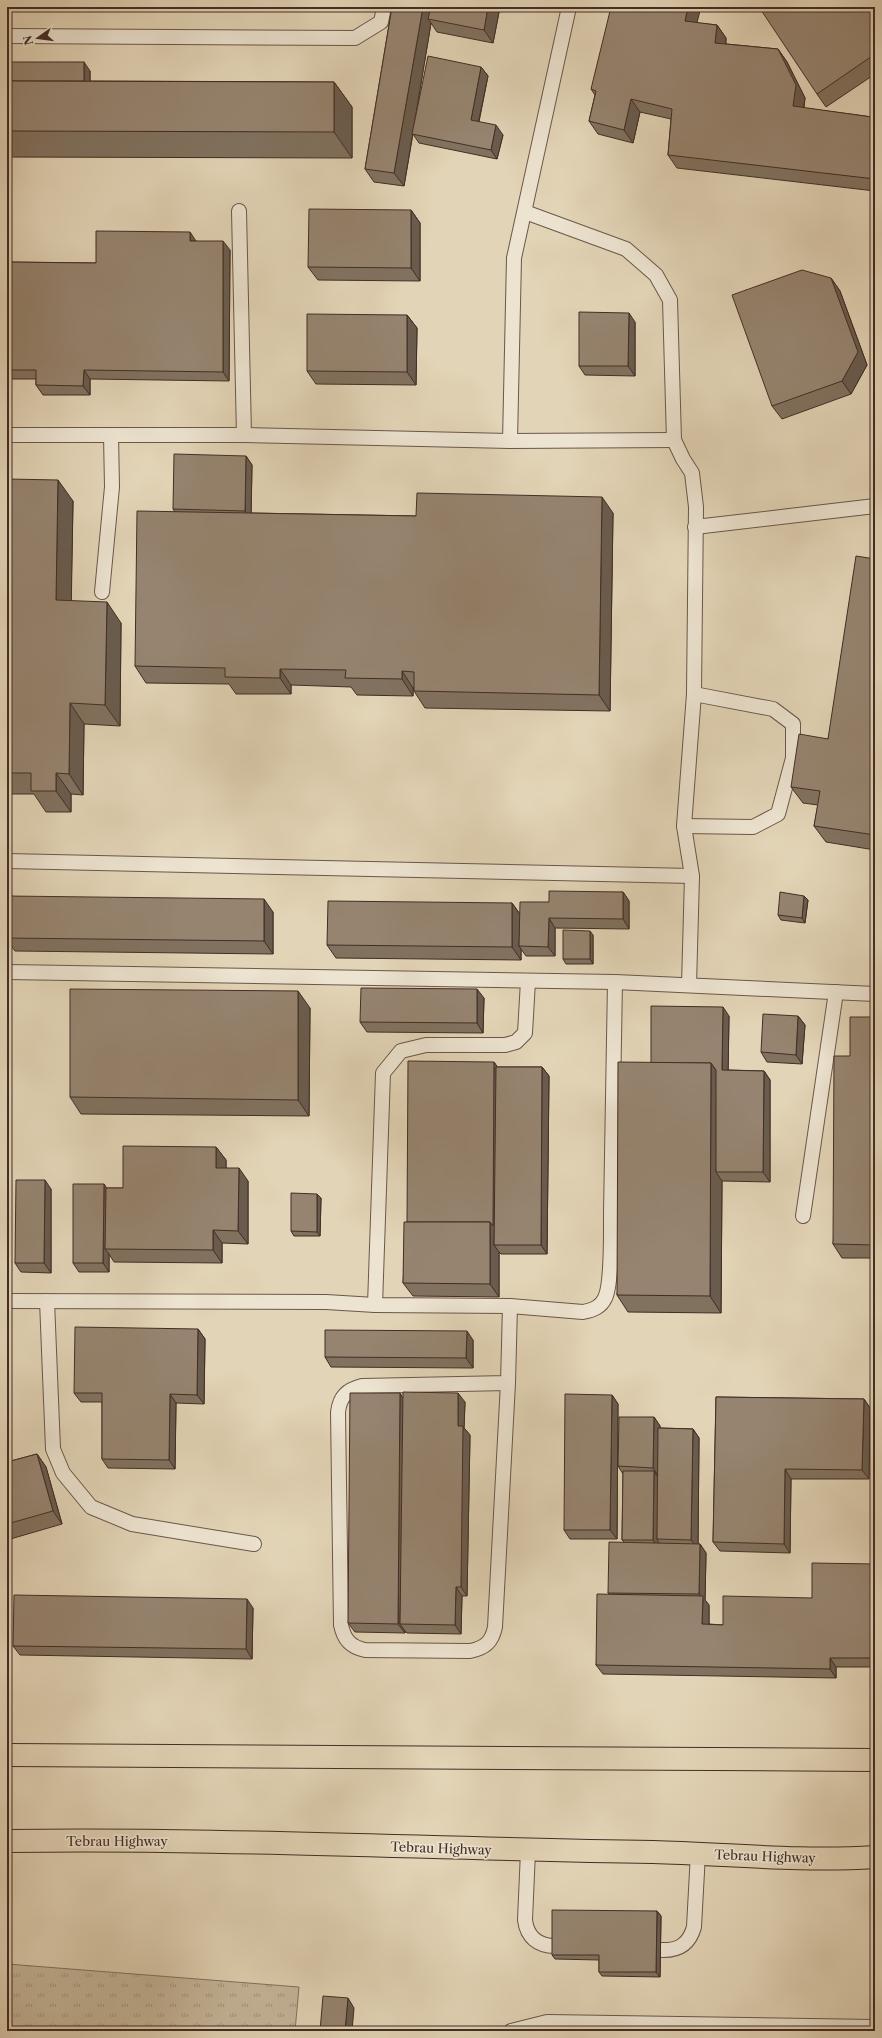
<svg xmlns="http://www.w3.org/2000/svg" width="882" height="2038" font-family="'Libre Caslon Text',serif">
<defs>
<pattern id="grass-tufts" width="24" height="20" patternUnits="userSpaceOnUse"><rect width="24" height="20" fill="#c7b89d"/><path d="M3 7l-1-3M5 7V3M7 7l1-3M15 17l-1-3M17 17v-4M19 17l1-3" fill="none" stroke="#a39680"/></pattern>
</defs>
<rect width="100%" height="100%" fill="#e2d4b6"/>
<filter id="stains"><feTurbulence type="fractalNoise" baseFrequency=".005" numOctaves="4"/><feColorMatrix values="0 0 0 0 .2 0 0 0 0 .09 0 0 0 0 .02 0 0 0 .5 -.17"/></filter>
<radialGradient id="worn" r=".72"><stop offset=".6" stop-color="#630" stop-opacity="0"/><stop offset="1" stop-color="#630" stop-opacity=".3"/></radialGradient>
<path fill="url(#grass-tufts)" stroke="#857261" d="M7,1964L299,1987L295,2031H7Z"/>
<g fill="none" stroke-linecap="round" stroke-linejoin="round">
<defs>
<g id="lane">
<path d="M7,36L355,38L381,22L384,7"/>
<path d="M239,211L244,435"/>
<path d="M525,212L626,249L656,275L670,300L674,440L683,459L692,473L696,507L694,694L684,826L692,876L689,985"/>
<path d="M7,435H244L510,441L674,440"/>
<path d="M510,441L514,258L569,7"/>
<path d="M695,527L875,506"/>
<path d="M102,592L112,487L111,435"/>
<path d="M684,826L753,827L778,814L793,758V724L773,709L694,694"/>
<path d="M7,861L692,876"/>
<path d="M7,972L615,982L875,994"/>
<path d="M803,1216L836,992"/>
<path d="M7,1301L326,1302L375,1305L510,1306L583,1312C593,1310 601,1307 605,1298C612,1284 611,1231 611,1213C612,1136 614,1059 615,982"/>
<path d="M47,1301L53,1449L63,1473L91,1507L132,1524L254,1544"/>
<path d="M375,1305L383,1073L401,1051L426,1045H505L516,1042L525,1033L528,981"/>
<path d="M508,1383L362,1386C347,1390 340,1396 338,1412L341,1625C344,1640 351,1647 365,1650L470,1651C485,1648 492,1642 495,1627L508,1383L510,1306"/>
<path d="M528,1851L525,1920C527,1937 538,1946 555,1946"/>
<path d="M660,1950C678,1951 689,1945 694,1927L698,1853"/>
<path d="M511,2031L547,2022L875,2027"/>
</g>
<g id="highway">
<path d="M7,1755L875,1760"/>
<path d="M7,1841C222,1838 437,1849 653,1852C727,1854 801,1862 875,1857"/>
</g>
</defs>
<use href="#lane" stroke="#6b5749" stroke-width="16"/>
<use href="#highway" stroke="#432d25" stroke-width="24"/>
<use href="#lane" stroke="#ece3d0" stroke-width="14"/>
<use href="#highway" stroke="#e2d4b6" stroke-width="22"/>
</g>
<g fill="#817260" stroke="#432d25">
<path d="M392,7H500L493,43L437,32L431,23L415,119L481,67L488,76L479,122L503,135L497,159L419,143L413,134L404,186L374,182L365,169Z"/>
<path d="M875,7V74L826,107L817,94Z"/>
<path d="M697,23L717,25L726,38V44L778,49L787,62L805,98L804,108L872,117L875,96V191L677,168L668,155L671,119L640,112L633,143L598,134L589,121L595,95L591,89Z"/>
<path d="M7,62L90,71V81L334,82L352,107V158L7,157Z"/>
<path d="M411,210L420,223V281L318,280L308,267Z"/>
<path d="M196,241L230,250L229,381L90,379V395H43L36,385V379H7V262L96,263Z"/>
<path d="M831,278L840,291L867,365L851,394L782,419L772,406Z"/>
<path d="M407,315L417,328L416,385L316,384L307,371Z"/>
<path d="M635,322V376L585,375L579,366Z"/>
<path d="M246,456L252,465L251,513L416,516L613,513L610,711L425,708L414,691V688H413V696L357,695L351,687L291,685V694H236L229,684L146,683L135,666L175,512L173,509Z"/>
<path d="M7,479L73,501L71,601L121,623L120,726L84,724L83,795L71,794V812H46L34,794H7Z"/>
<path d="M875,559V850L826,842L814,826L818,805L803,803L791,787L828,739Z"/>
<path d="M623,892L629,901V929L555,928V956H526L521,949V960L336,958L327,945L512,903L520,914L549,902Z"/>
<path d="M7,896L273,912V954L15,951L7,940Z"/>
<path d="M804,896L808,900L805,923L781,920L778,915Z"/>
<path d="M593,935V964H566L563,959Z"/>
<path d="M484,998L483,1033L367,1032L360,1022Z"/>
<path d="M310,1008L309,1116L81,1114L70,1097Z"/>
<path d="M729,1016L728,1070L764,1071L770,1080V1182L722,1181L721,1313L628,1312L617,1295L651,1063Z"/>
<path d="M798,1016L805,1025L802,1064L767,1062L761,1052Z"/>
<path d="M875,1017V1258H842L833,1244L850,1056Z"/>
<path d="M494,1062L497,1067H542L549,1076L547,1254H501L499,1252V1297L413,1296L403,1283L407,1222Z"/>
<path d="M216,1147L226,1160V1168L248,1181V1244L222,1243V1263L114,1262L109,1254V1272H79L73,1263L104,1184L106,1188H123Z"/>
<path d="M51,1189V1273L21,1272L15,1263Z"/>
<path d="M321,1198L320,1236H294L291,1231Z"/>
<path d="M198,1329L205,1339L204,1404L176,1403L175,1469L108,1468L102,1459V1402H81L74,1393Z"/>
<path d="M473,1340V1368L331,1367L325,1357Z"/>
<path d="M612,1395L618,1404L617,1539H570L564,1530Z"/>
<path d="M716,1397L864,1399L870,1408L869,1479H791L790,1553L720,1551L713,1542Z"/>
<path d="M403,1398L465,1402L464,1428L470,1435L467,1596H462L461,1634L407,1633L405,1631V1633L355,1632L348,1623Z"/>
<path d="M654,1417L660,1426V1428L693,1429L699,1438L698,1544H700L706,1553L705,1600L709,1605V1624L723,1625L812,1598L875,1564V1667H836V1678L603,1674L596,1665L609,1594L608,1593L624,1542L622,1540L623,1474L618,1466Z"/>
<path d="M37,1454L46,1467L62,1524L7,1540V1462Z"/>
<path d="M253,1608L252,1659L20,1655L13,1646Z"/>
<path d="M657,1911L661,1916L660,1977L602,1976L599,1972V1960L555,1959L552,1955Z"/>
</g>
<g fill="#695c4e" stroke="#432d25">
<path d="M423,7H433L428,19L431,23L404,186L394,173Z"/>
<path d="M488,7H500L493,43L484,30Z"/>
<path d="M688,7H701L694,34L685,21Z"/>
<path d="M717,25L726,38L724,56L715,43Z"/>
<path d="M778,49L787,62L805,98L802,119L793,106Z"/>
<path d="M84,62L90,71V107L84,98Z"/>
<path d="M481,67L488,76L477,129L471,120Z"/>
<path d="M334,82L352,107V158L334,132Z"/>
<path d="M631,99L640,112L633,143L624,130Z"/>
<path d="M496,125L503,135L497,159L491,150Z"/>
<path d="M411,210L420,223V281L411,268Z"/>
<path d="M190,232L196,241H190Z"/>
<path d="M223,241L230,250L229,381L223,372Z"/>
<path d="M831,278L840,291L867,365L851,394L842,381Z"/>
<path d="M629,313L635,322V376L628,366Z"/>
<path d="M407,315L417,328L416,385L407,372Z"/>
<path d="M84,370L90,379V395L83,386Z"/>
<path d="M246,456L252,465L251,520L245,511Z"/>
<path d="M58,480L73,501L71,621L56,600Z"/>
<path d="M602,497L613,513L610,711L599,695Z"/>
<path d="M107,602L121,623L120,726L105,705Z"/>
<path d="M280,669L291,685V694L280,678Z"/>
<path d="M402,671L413,688V696L402,679Z"/>
<path d="M70,703L84,724L83,795L69,774Z"/>
<path d="M56,773L71,794V812L56,791Z"/>
<path d="M623,892L629,901V929L623,919Z"/>
<path d="M804,896L808,900L805,923L802,918Z"/>
<path d="M264,899L273,912V954L264,941Z"/>
<path d="M512,903L521,916L519,946L521,949V960L512,947Z"/>
<path d="M549,918L555,928V956L548,947Z"/>
<path d="M590,931L593,935V964L590,959Z"/>
<path d="M477,989L484,998L483,1033L477,1023Z"/>
<path d="M298,991L310,1008L309,1116L298,1100Z"/>
<path d="M723,1007L729,1016L728,1079L722,1070Z"/>
<path d="M798,1016L805,1025L802,1064L796,1055Z"/>
<path d="M494,1062L501,1072L494,1245L499,1252V1297L490,1284V1222Z"/>
<path d="M711,1063L723,1080L716,1172L722,1181L721,1313L710,1296Z"/>
<path d="M542,1067L549,1076L547,1254L541,1245Z"/>
<path d="M764,1071L770,1080V1182L763,1172Z"/>
<path d="M216,1147L226,1160V1181L216,1168Z"/>
<path d="M239,1168L248,1181V1244L238,1231Z"/>
<path d="M45,1180L51,1189V1273L44,1263Z"/>
<path d="M104,1184L110,1193L105,1249L109,1254V1272L103,1263Z"/>
<path d="M317,1194L321,1198L320,1236L317,1232Z"/>
<path d="M213,1230L222,1243V1263L213,1250Z"/>
<path d="M198,1329L205,1339L204,1404L197,1395Z"/>
<path d="M467,1331L473,1340V1368L466,1358Z"/>
<path d="M400,1393L406,1403L400,1624L405,1631V1633L398,1624Z"/>
<path d="M458,1393L465,1402L464,1428L470,1435L467,1596L461,1587L458,1426Z"/>
<path d="M170,1394L176,1403L175,1469L169,1460Z"/>
<path d="M612,1395L618,1404L617,1539L610,1530Z"/>
<path d="M864,1399L870,1408L869,1479L862,1470Z"/>
<path d="M654,1417L660,1426L659,1477L653,1468Z"/>
<path d="M693,1429L699,1438L698,1549L691,1540Z"/>
<path d="M37,1454L46,1467L62,1524L53,1511Z"/>
<path d="M785,1469L791,1479L790,1553L784,1544Z"/>
<path d="M654,1471L660,1481L657,1539L659,1543V1550L653,1540Z"/>
<path d="M700,1544L706,1553L705,1600L709,1605V1634L702,1624L703,1600L699,1594Z"/>
<path d="M456,1587L462,1596L461,1634L455,1625Z"/>
<path d="M247,1599L253,1608L252,1659L246,1649Z"/>
<path d="M830,1658L836,1667V1678L830,1669Z"/>
<path d="M657,1911L661,1916L660,1977L656,1972Z"/>
<path d="M348,1998L354,2008L352,2031H345Z"/>
</g>
<g fill="#968470" stroke="#432d25">
<path d="M392,7H423L394,173L365,169Z"/>
<path d="M431,7H488L484,30L428,19Z"/>
<path d="M611,7H688L685,21L717,25L715,43L778,49L796,85L793,106L872,117L875,96V179L668,155L672,109L631,99L624,130L589,121L596,91L591,89Z"/>
<path d="M759,7H875V54L817,94Z"/>
<path d="M428,56L481,67L471,120L496,125L491,150L412,134Z"/>
<rect x="7" y="62" width="77" height="19"/>
<path d="M7,81L334,82V132L7,131Z"/>
<path d="M309,209L411,210V268L308,267Z"/>
<path d="M96,231L190,232V241H223V372L84,370L83,386L36,385V370H7V262L96,263Z"/>
<path d="M802,270L831,278L858,352L842,381L772,406L732,295Z"/>
<path d="M579,312L629,313L628,366H579Z"/>
<path d="M307,314L407,315V372L307,371Z"/>
<path d="M174,454L246,456L245,511L173,509Z"/>
<path d="M7,479L58,480L56,600L107,602L105,705L70,703L69,774L56,773V791H31V773H7Z"/>
<path d="M417,493L602,497L599,695L414,691V672L402,671V679L345,678L346,670L280,669V678L225,677V668L135,666L137,511L416,516Z"/>
<path d="M856,556L875,559V835L814,826L820,791L791,787L799,734L828,739Z"/>
<path d="M549,891L623,892V919L549,918L548,947L519,946L520,902H549Z"/>
<path d="M780,892L804,896L802,918L778,915Z"/>
<path d="M7,896L264,899V941L7,938Z"/>
<path d="M328,901L512,903V947L327,945Z"/>
<path d="M563,930L590,931V959H563Z"/>
<path d="M361,988L477,989V1023L360,1022Z"/>
<path d="M70,989L298,991V1100L70,1097Z"/>
<path d="M651,1006L723,1007L722,1070L764,1071L763,1172H716V1070L711,1063H651Z"/>
<path d="M763,1014L798,1016L796,1055L761,1052Z"/>
<path d="M850,1017H875V1245L833,1244L834,1056H850Z"/>
<path d="M408,1061L494,1062L493,1226L490,1222H407Z"/>
<path d="M618,1062L711,1063L710,1296L617,1295Z"/>
<path d="M496,1067H542L541,1245H494Z"/>
<path d="M123,1146L216,1147V1168H239L238,1231L213,1230V1250L105,1249L106,1188H123Z"/>
<path d="M16,1180H45L44,1263H15Z"/>
<path d="M73,1184H104L103,1263H73Z"/>
<path d="M291,1193L317,1194V1232L291,1231Z"/>
<path d="M404,1222H490V1284L403,1283Z"/>
<path d="M75,1327L198,1329L197,1395L170,1394L169,1460L102,1459V1393H74Z"/>
<path d="M325,1330L467,1331L466,1358L325,1357Z"/>
<path d="M403,1392L458,1393V1426H463L461,1587H456L455,1625L400,1624Z"/>
<path d="M350,1393H400L398,1624L348,1623Z"/>
<path d="M565,1394L612,1395L610,1530H564Z"/>
<path d="M716,1397L864,1399L862,1470L785,1469L784,1544L713,1542Z"/>
<path d="M619,1417H654L653,1468L618,1466Z"/>
<path d="M658,1428L693,1429L691,1540L657,1539Z"/>
<path d="M37,1454L53,1511L7,1524V1462Z"/>
<path d="M623,1471H654L653,1540H622Z"/>
<path d="M609,1542L700,1544L699,1594L608,1593Z"/>
<path d="M812,1563L875,1564V1658H830V1669L596,1665L597,1594L703,1596L702,1624L723,1625V1596L812,1598Z"/>
<path d="M14,1595L247,1599L246,1649L13,1646Z"/>
<path d="M552,1910L657,1911L656,1972H599V1955H552Z"/>
<path d="M323,1996L348,1998L345,2031H320Z"/>
</g>
<g text-anchor="middle" dominant-baseline="central" stroke-width="3.5" stroke-linejoin="round" paint-order="stroke">
<g font-size="13" fill="#432d25" stroke="#ece3d0">
<text x="117" y="1841">Tebrau Highway</text>
<text transform="translate(441 1848) rotate(2)">Tebrau Highway</text>
<text transform="translate(765 1856) rotate(2)">Tebrau Highway</text>
</g>
</g>
<rect width="882" height="2038" fill="none" stroke="#e2d4b6" stroke-width="24"/>
<rect x="8" y="8" width="866" height="2022" fill="none" stroke="#432d25" stroke-width="2"/>
<rect x="12" y="12" width="858" height="2014" fill="none" stroke="#432d25"/>
<g transform="translate(38 38) rotate(256)" stroke="#ece3d0" stroke-width="3" paint-order="stroke">
<path d="M0-3L7 15L0 10L-7 15Z" fill="#432d25"/>
<text y="-6" font-size="11" font-weight="bold" text-anchor="middle" fill="#432d25">N</text>
</g>
<rect width="100%" height="100%" filter="url(#stains)"/>
<rect width="100%" height="100%" fill="url(#worn)"/>
</svg>
